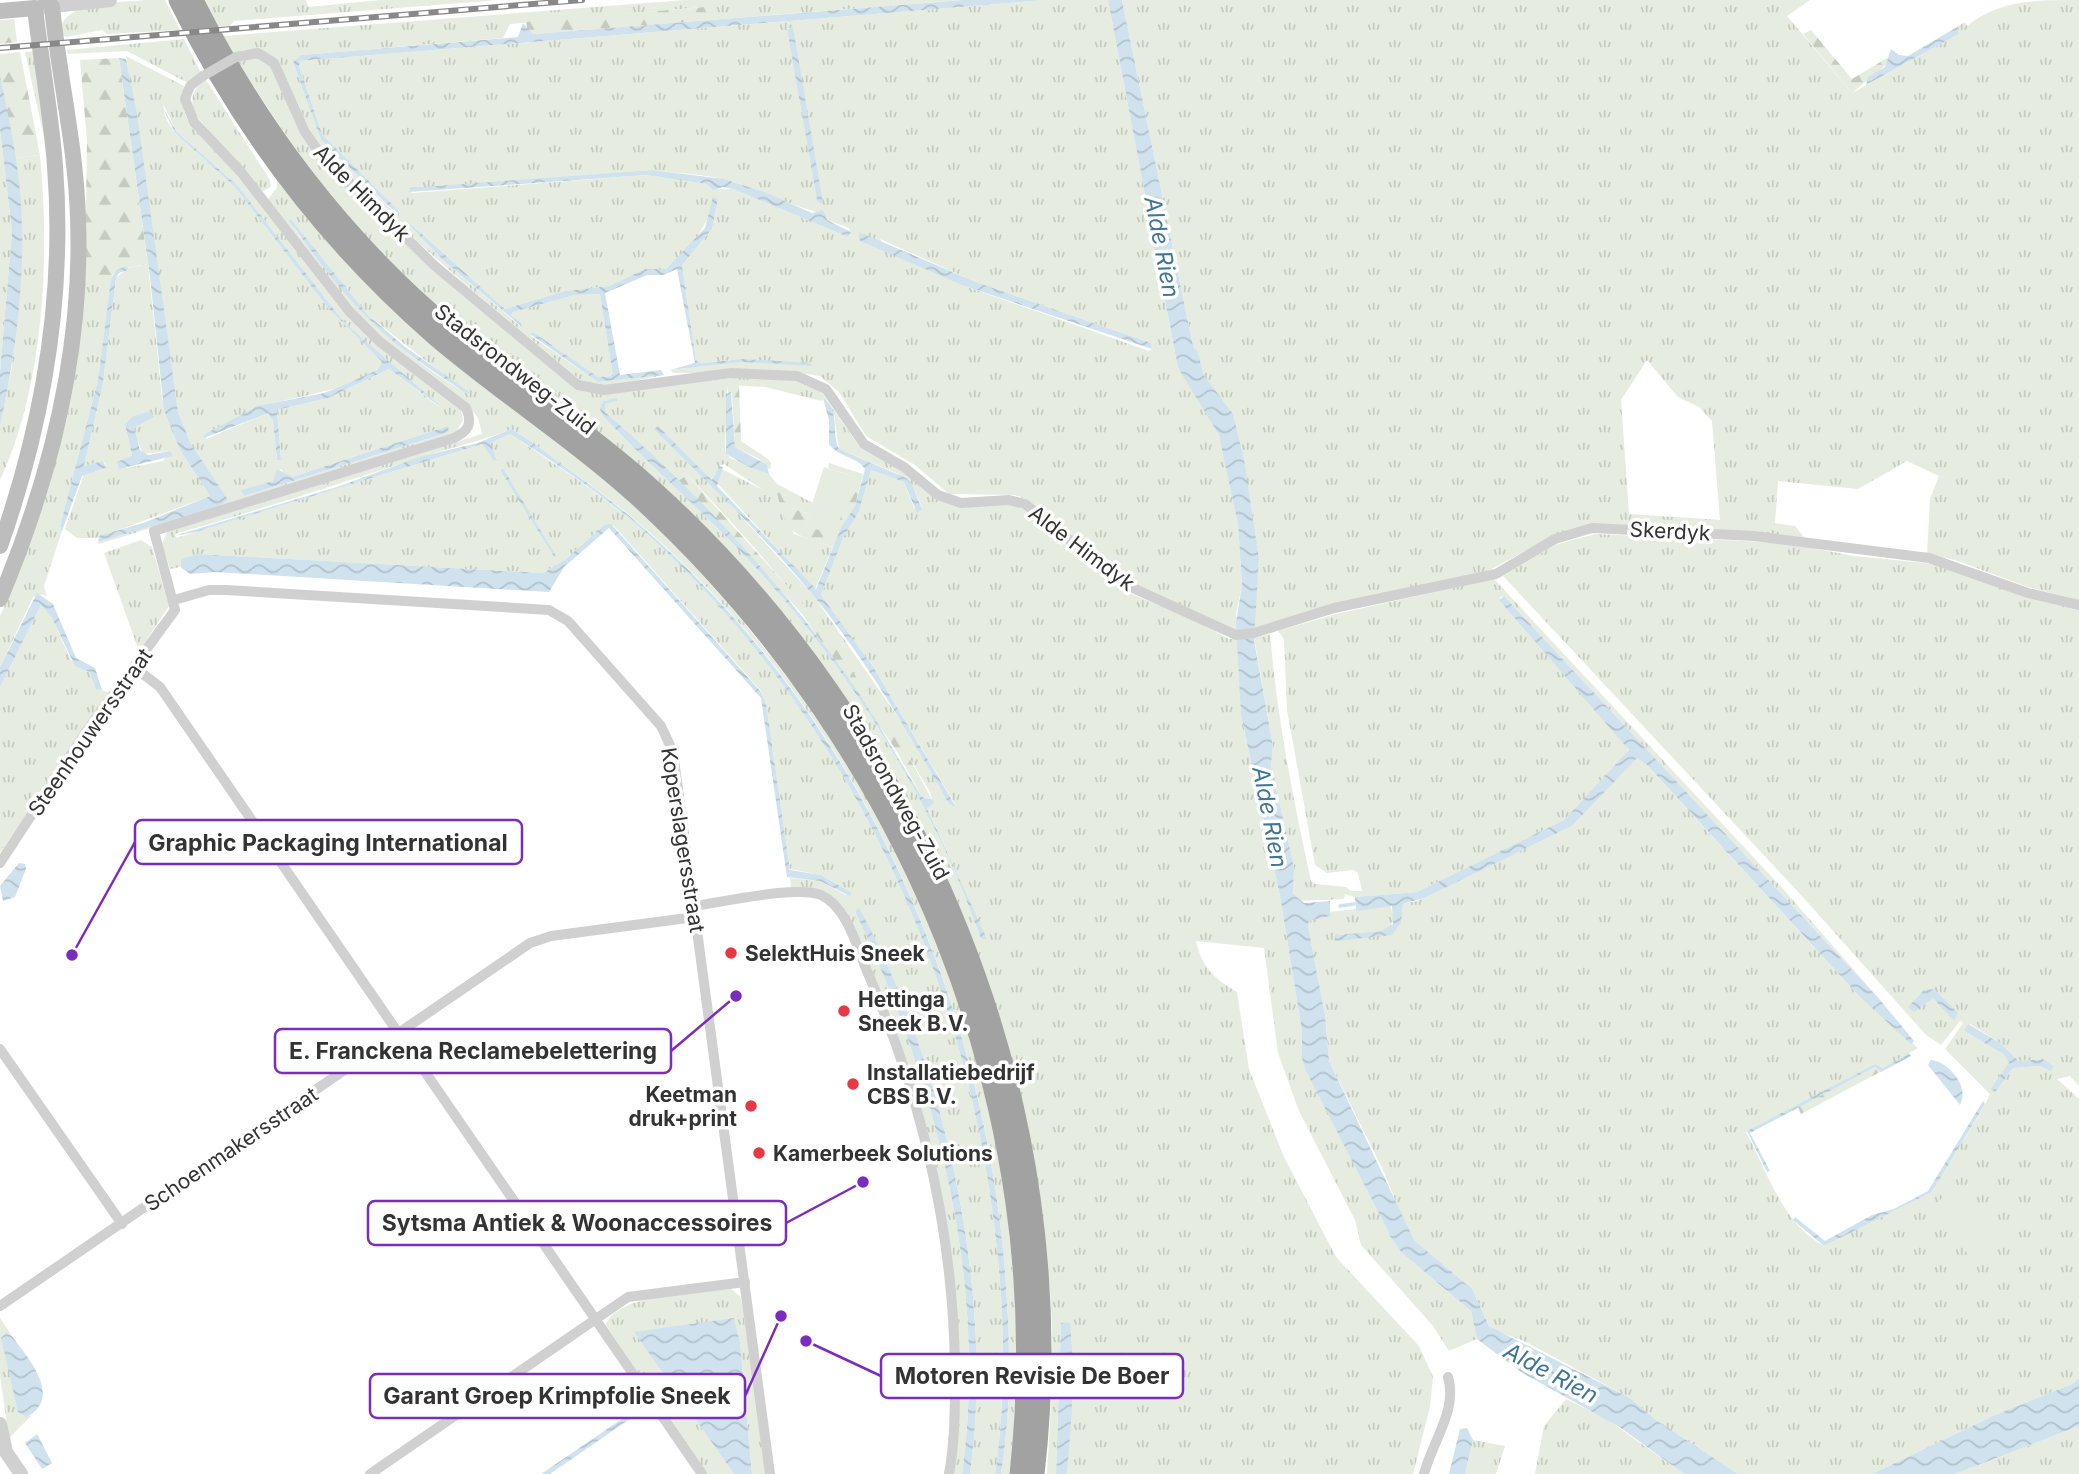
<svg xmlns="http://www.w3.org/2000/svg" width="2079" height="1474" font-family="Inter,sans-serif">
<defs>
<pattern id="grass-tufts" width="24" height="20" patternUnits="userSpaceOnUse" patternTransform="scale(1.75)"><rect width="24" height="20" fill="#e6ecdf"/><path d="M3 7l-1-3M5 7V3M7 7l1-3M15 17l-1-3M17 17v-4M19 17l1-3" fill="none" stroke="#c6cbc0"/></pattern>
<pattern id="forest-firs" width="22" height="20" patternUnits="userSpaceOnUse" patternTransform="scale(1.75)"><rect width="22" height="20" fill="#e6ecdf"/><path d="M5 1l3.5 6h-7zM16 11l3.5 6h-7z" fill="#c6cbc0"/></pattern>
<pattern id="water-waves" width="16" height="10" patternUnits="userSpaceOnUse" patternTransform="scale(1.75)"><rect width="16" height="10" fill="#cfe2ee"/><path d="M0 5q4-4 8 0t8 0" fill="none" stroke="#b2c2cd"/></pattern>
</defs>
<rect width="100%" height="100%" fill="#fff"/>
<g fill="url(#grass-tufts)" fill-rule="evenodd">
<path d="M145,0H165L180,30L107,34L102,30L66,37L60,33C61,0 121,3 145,0Z"/>
<path d="M205,0H306L308,7L381,0H498L234,21L230,26H218Z"/>
<path d="M685,0H963L709,20L703,7L510,24L503,38L301,55L293,62L321,140L398,216L399,211L322,134L299,66L300,61L1045,0H1108L1178,368L1214,423L1225,452L1238,524L1242,585L1236,614L1237,631L1129,583L1027,500L1016,495L949,494L915,465L866,436L839,392L820,376L799,373H673L671,370L743,362L813,364L729,360L700,363L696,360L682,265L712,229L718,200L695,241L666,269H645L609,286L565,291L505,309L411,224L409,225L444,261L520,326L522,323L511,315L513,312L575,295L600,294L613,376L598,377L533,332L531,336L598,382L664,375L604,387L585,384C513,324 441,266 374,201C357,184 336,167 321,148C299,122 281,29 233,54L223,36ZM787,28H793L821,204L817,201ZM652,170C676,173 703,174 727,180C760,189 791,206 824,214L827,220L849,228L850,235L848,237L733,189H712L708,184L647,175L412,193L409,190ZM880,239L976,282L1151,343L1152,349L1149,351L962,285L888,250Z"/>
<path d="M1122,0H1810L1787,16L1852,93L1959,34L1957,27L1965,22L1967,26C1999,0 2034,0 2079,0V600L2028,587L1955,560L1927,554L1930,499L1939,476L1907,461L1858,489L1778,481L1775,523L1795,526L1804,537L1583,526L1551,537L1486,572L1253,628L1259,559L1233,414L1202,374L1198,352L1193,346ZM1647,360L1678,397L1699,407L1712,421L1720,520L1629,514L1621,400Z"/>
<path d="M184,39L201,73L188,83L127,51L68,54L67,50Z"/>
<path d="M37,51L49,159L25,52Z"/>
<path d="M126,56L184,86L182,105L187,119L238,174L332,297L461,409L463,420L455,434L99,544L98,542L226,496L222,494L191,444L178,412ZM163,104L177,132L237,185L344,322L445,411L389,369L328,398L277,410L281,459L277,460L273,420L268,413L206,439L205,434C220,428 233,420 248,412C274,397 371,391 382,362L327,307L235,187L175,133L165,117ZM448,426L449,432L244,496L242,490L273,481L281,469L285,475L292,477Z"/>
<path d="M257,57L271,66L302,134L433,269L576,388L601,394L741,377L783,378L805,383L820,390L859,446L899,468L937,500L953,505H1014L1023,509L1124,591L1191,618L1229,639H1239L1241,715L1280,896L1302,1031V1058L1306,1070L1392,1239L1401,1252L1471,1311L1477,1339L1449,1351L1433,1326L1361,1245L1355,1220L1299,1111L1278,1053L1264,948L1196,941C1202,968 1214,978 1237,992L1249,1069L1284,1157L1336,1257L1419,1346L1433,1377L1430,1407L1413,1474H1067L1072,1341L1067,1322L1061,1323L1056,1474H1047C1050,1425 1053,1377 1052,1329C1050,1260 1037,1192 1023,1125C1013,1078 1003,1030 988,984C921,786 803,607 644,471C586,421 521,378 462,330C370,255 300,161 238,62ZM727,385L765,387L822,401L823,398L834,414L839,449L896,473L912,484L922,507L914,508L904,482L871,470L861,504L843,538L821,595L874,668L956,806L949,804L905,727L813,595L658,426L712,480L719,466L724,464L763,490L722,469L716,482L815,589L833,547L794,534L779,491L789,507L809,514L813,503L777,484L769,474L730,458L725,451ZM605,400L617,401L605,404V412L678,481L687,475C784,575 860,672 930,792L933,803L927,807L986,938L981,939C934,804 853,674 757,569C708,515 651,468 603,416Z"/>
<path d="M206,80L270,180L271,187L261,192L195,114C190,97 191,91 206,80Z"/>
<path d="M0,129L12,232L0,372Z"/>
<path d="M40,155C50,256 44,387 0,480V427L12,366L21,257L22,223L15,158Z"/>
<path d="M277,177L701,568L833,735L914,882L975,1048L1003,1173L1017,1315L1014,1440L1009,1474H1001C1013,1399 1010,1324 1003,1249C974,952 823,649 577,475C555,460 534,442 511,429C480,442 447,448 415,459C335,485 256,511 175,534L176,538L196,532L482,444L494,460L497,459L489,443L510,434C556,465 606,497 647,534C849,717 970,981 997,1250C1005,1325 1006,1400 995,1474H970C995,1295 946,1066 859,909L855,911C936,1083 989,1282 962,1474H954L959,1355L923,1113L891,1015L843,908L791,888L790,878L820,881L846,895L852,893L821,875L790,869L766,703L761,691L614,526L604,525L566,559L543,573L198,554L181,560V567L170,569L162,544L167,532L482,434L478,418L468,405L383,339L352,309L268,199L277,188ZM291,219L368,315L468,394C404,358 355,307 311,249C304,241 291,228 291,219ZM503,468L555,555L554,557L500,470Z"/>
<path d="M148,264L162,398L180,450L210,496L97,538H77L65,529L84,474L102,470L106,465L103,461L84,466L103,383L116,278L128,268ZM125,424H137L133,430L143,454L170,451L163,461L127,468L119,461L132,455Z"/>
<path d="M85,276H112L98,380L60,526L62,531L44,586L47,597L43,594L33,597L0,667V616L16,580L67,419L77,363Z"/>
<path d="M1595,534L1785,543L1854,556L1925,563L1953,568L2079,608V1086L2070,1076L2057,1079L2079,1099V1378L2072,1384L1995,1415L1872,1474H1738L1656,1420L1630,1398L1524,1341L1499,1332L1489,1326L1472,1289L1414,1240L1406,1228L1385,1174L1329,1061L1325,1015L1308,926L1309,921L1329,916V912L1390,905L1394,919L1390,927L1381,931L1336,935H1391L1401,923L1403,904L1417,901L1572,826L1636,758L1642,760L1858,995L1918,1048L1883,1068L1875,1064L1746,1132C1768,1173 1782,1223 1824,1246L1932,1192L1986,1103L1990,1094L1945,1049L1963,1023L1960,1021L1941,1045L1926,1035L1801,895L1503,576L1555,545ZM1970,1024L2000,1043L2019,1061L2043,1059L2048,1070L2040,1066L2013,1068L1995,1091L1992,1089L2009,1062L2003,1054L1964,1031Z"/>
<path d="M141,540L152,547L169,606L139,651L104,553Z"/>
<path d="M1494,579L1785,891L1881,1001L1504,596L1499,598L1627,744L1628,752L1564,820L1417,892L1355,897L1345,894L1344,899L1298,901L1293,895L1294,867L1271,765L1273,746L1254,638L1270,634C1277,717 1293,799 1311,881L1315,884L1346,887L1351,891H1362L1358,873L1353,870L1327,873L1315,865L1287,710L1284,639L1278,631L1336,614Z"/>
<path d="M41,605L52,618L71,660L90,672L102,690L109,693L0,853V687Z"/>
<path d="M731,1289L740,1296L742,1304L766,1474H752L740,1342L734,1319L635,1333L734,1474H707L606,1325C616,1293 701,1293 731,1289Z"/>
<path d="M0,1318L12,1336L9,1333L27,1417L32,1415L9,1438L0,1376Z"/>
<path d="M1566,1399L1605,1418L1684,1474H1535L1544,1426Z"/>
<path d="M2079,1426V1474H1955Z"/>
<path d="M1473,1440L1505,1446L1496,1474H1465Z"/>
</g>
<g fill="url(#forest-firs)">
<path d="M704,7L709,20L533,34L528,32L526,22Z"/>
<path d="M14,19L17,42L0,44V20Z"/>
<path d="M1811,30L1852,79L1887,58L1889,62L1852,93L1803,34Z"/>
<path d="M20,52L40,155L15,158L0,75V54Z"/>
<path d="M119,58L148,264L116,270L112,276H85L87,141L80,60Z"/>
<path d="M727,385H739L741,441L768,459L771,463L770,470L759,459L735,447L732,393H728Z"/>
<path d="M829,463L863,474L855,506L833,547C792,533 788,537 777,493L779,491L788,493L789,507L809,514L805,526L854,477L828,468Z"/>
<path d="M687,475L814,616L898,737L931,798L922,797L896,750L802,614L725,528L678,481Z"/>
<path d="M1875,1067L1880,1072L1801,1114L1798,1107Z"/>
</g>
<g fill="#e6ecdf">
<path d="M824,467L854,477L835,535L805,526Z"/>
<path d="M1957,1186L2006,1241L1978,1265L1928,1210Z"/>
</g>
<g fill="url(#water-waves)">
<path d="M963,0H1045L300,61L299,66L322,134L399,211V216L321,140L293,62L301,55L518,37L523,23L533,34Z"/>
<path d="M1108,0H1122L1193,346L1198,352L1203,374L1233,414L1244,460L1259,559L1254,640L1273,746L1271,765L1294,867L1293,894L1304,903L1330,901V916L1309,921L1308,926L1325,1015L1329,1061L1414,1240L1472,1289L1489,1326L1630,1398L1656,1420L1738,1474H1684L1621,1428L1521,1372L1477,1339L1471,1311L1401,1252L1392,1239L1306,1071L1302,1058V1031L1280,896L1241,715L1236,622L1242,585L1238,524L1219,435L1178,368Z"/>
<path d="M793,27L823,203L821,204L817,201L787,29Z"/>
<path d="M1957,27L1959,34L1866,85L1868,77L1885,67L1891,49L1899,55L1908,56Z"/>
<path d="M119,58L126,59L137,114L178,412L191,444L228,500L219,506L98,542L99,536L143,523L210,496L180,450L164,410L150,277Z"/>
<path d="M0,75C10,124 21,174 22,224C24,292 14,361 0,427V372L12,232L0,129Z"/>
<path d="M161,104L177,132L237,185L344,322L446,411L389,369L328,398L277,410L281,460H277L273,420L268,413L204,438L205,434L258,406L324,393L344,385L377,370L382,362L327,307L235,187L175,133Z"/>
<path d="M652,170L724,179L767,193L812,213L823,210L827,220L851,232L848,237L733,189L723,187L713,190L707,184L647,175L409,192L410,188Z"/>
<path d="M713,197L718,199L712,229L682,265L696,360L700,363L744,359L810,363L812,366L743,362L670,370L695,363L677,269L663,275H647L605,293L620,375L661,370L664,375L598,382L530,334L533,332L598,377L613,376L600,294L575,295L513,312L511,315L522,323L521,326L444,261L409,225L411,224L505,309L565,291L609,286L645,269H666L705,228Z"/>
<path d="M291,219L368,315L404,346L469,392L467,394C433,371 397,348 368,318C338,289 314,254 289,221Z"/>
<path d="M859,232L976,282L1151,343L1152,349L962,285L860,241Z"/>
<path d="M127,266L128,270L119,273L116,278L103,383L84,466L103,461L106,468L82,476L62,531L60,526L98,380L111,279L116,270Z"/>
<path d="M731,392L735,447L767,465L769,474L749,467L726,454V394Z"/>
<path d="M617,398V401L605,404V412C696,491 779,580 849,679C876,717 897,758 922,797L932,799L934,803L927,808L987,939H981C934,804 853,674 757,569C708,515 651,468 603,416L600,409L603,401Z"/>
<path d="M823,398C841,410 831,434 839,449L906,478L912,484L922,509L917,513L904,482L871,470L859,511L843,538L821,595L874,668L956,807L949,804C908,732 866,659 812,594C764,536 708,483 654,429L658,426L712,480L719,466L723,467L717,486L816,589L841,528L855,506L865,469C858,457 838,457 829,444V420Z"/>
<path d="M150,411L154,417L134,427L140,450L148,455L170,451L173,456L119,469L117,462L132,455L125,424L132,417Z"/>
<path d="M448,426L449,432L244,496L241,490L273,481L277,469L292,477Z"/>
<path d="M511,429C532,441 552,457 571,471C821,647 973,948 1003,1249C1010,1324 1013,1399 1001,1474H995C1006,1400 1005,1325 997,1250C970,981 849,717 647,534C606,497 557,464 510,434L490,443L497,460L494,461L482,444L196,532L174,536L337,487L419,457L478,443Z"/>
<path d="M503,468L556,556L554,557L500,470Z"/>
<path d="M611,524L761,692L766,703L790,870L821,875L852,893L850,896L820,881L787,877L761,698L609,528L564,567L549,592L215,572L190,574L181,567V559L198,554L543,573L566,559L604,525Z"/>
<path d="M37,593L53,604L76,658L95,668L102,690L96,689L90,672L75,666L52,618L41,605L0,687V667Z"/>
<path d="M1504,596L1881,1001L1914,1041L1911,1044L1858,995L1646,764L1637,758L1572,826L1424,898L1403,904L1401,923L1392,935L1335,941L1336,935L1381,931L1393,924L1392,906L1356,911L1355,897L1417,892L1564,820L1629,750L1499,600Z"/>
<path d="M19,863L25,864L26,869L15,897L3,901L0,886Z"/>
<path d="M859,908C946,1066 995,1295 970,1474H962C989,1282 936,1083 855,911Z"/>
<path d="M1934,989L1958,1013L1954,1021L1933,998L1914,1012L1908,1007L1924,990Z"/>
<path d="M1968,1024L2000,1043L2019,1061L2043,1059L2054,1067L2050,1071L2040,1066L2013,1068L1995,1092L1991,1089L2009,1062L2003,1054L1964,1031Z"/>
<path d="M1909,1053L1911,1056L1881,1072L1875,1067L1750,1133L1770,1171L1767,1172L1747,1131L1875,1064L1883,1068Z"/>
<path d="M1931,1060C1949,1062 1970,1087 1960,1105L1928,1065Z"/>
<path d="M1983,1101L1985,1104L1932,1192L1824,1246L1793,1220L1795,1217L1825,1241L1872,1215L1894,1209L1928,1191Z"/>
<path d="M734,1318L740,1342L752,1474H734L634,1332Z"/>
<path d="M1067,1322L1070,1324C1076,1374 1071,1425 1067,1474H1056L1061,1323Z"/>
<path d="M6,1333L12,1336C27,1357 64,1397 27,1417L18,1412L1,1338Z"/>
<path d="M2079,1378V1426L1955,1474H1872L1995,1415L2072,1384Z"/>
<path d="M638,1408L640,1412L550,1474H541Z"/>
<path d="M1467,1428L1473,1440L1465,1474H1449L1460,1429Z"/>
<path d="M37,1434L52,1463L42,1469L25,1443Z"/>
</g>
<g fill="none" stroke-linecap="round" stroke-linejoin="round">
<path stroke="#cfe2ee" stroke-width="3.5" d="M1340,906L1354,904"/>
<g stroke="#d0d0d0" stroke-width="10">
<path d="M236,57L258,53L274,63L305,132L321,155L435,266L578,385L604,390L731,373L797,376L826,389L864,444L904,467L938,495L961,503L1009,500L1025,504L1124,584L1236,635L1254,633L1334,608L1496,574L1555,539L1592,528L1754,536L1929,558L2028,593L2079,605"/>
<path d="M174,600L209,590H226L549,610L568,621L661,726L673,752L770,1474"/>
<path d="M134,667L160,687L702,1474"/>
<path d="M0,863L86,732L175,610L154,531L454,438C468,431 473,424 466,408L380,342L349,311L241,172L194,122L185,99L190,86L203,76"/>
<path d="M695,906C723,902 798,885 821,895C847,907 857,947 867,971C922,1098 954,1235 955,1373C955,1407 955,1441 949,1474"/>
<path d="M0,1049L122,1224"/>
<path d="M0,1306L530,943L551,936L695,917"/>
<path d="M370,1474L628,1297L745,1282"/>
<path d="M1424,1474C1432,1442 1458,1410 1448,1377"/>
</g>
<g stroke="#d0d0d0" stroke-width="14">
<path d="M44,7L110,0"/>
<path d="M0,1424L6,1452L21,1474"/>
</g>
<g stroke="#bdbdbd" stroke-width="16">
<path d="M0,11L35,8C41,61 51,113 55,166C65,295 43,424 0,546"/>
<path d="M0,599C50,480 83,348 78,218C76,147 59,77 52,7L46,0"/>
</g>
<g stroke="#a2a2a2" stroke-width="19">
<path d="M178,0C241,129 328,243 436,337C502,393 575,440 639,498C908,745 1060,1107 1019,1474"/>
<path d="M194,0C256,124 343,240 450,329C514,382 584,428 646,483C921,728 1078,1105 1035,1474"/>
</g>
<defs>
<path id="rail" d="M0,48L582,0"/>
</defs>
<use href="#rail" stroke="#888" stroke-width="6"/>
<use href="#rail" stroke="#fff" stroke-width="3.5" stroke-dasharray="10" stroke-linecap="butt"/>
<path stroke="#d0d0d0" stroke-width="10" d="M203,76L236,57"/>
</g>
<g fill="#e63946" stroke="#fff" stroke-width="2.5">
<circle cx="731" cy="953" r="7"/>
<circle cx="844" cy="1011" r="7"/>
<circle cx="853" cy="1084" r="7"/>
<circle cx="751" cy="1106" r="7"/>
<circle cx="759" cy="1153" r="7"/>
</g>
<g text-anchor="middle" dominant-baseline="central" stroke-width="7" stroke-linejoin="round" paint-order="stroke">
<g font-size="21" fill="#333" stroke="#fff">
<text transform="translate(362 193) rotate(45)">Alde Himdyk</text>
<text transform="translate(515 369) rotate(38)">Stadsrondweg-Zuid</text>
<text transform="translate(1670 531) rotate(3)">Skerdyk</text>
<text transform="translate(1082 548) rotate(37)">Alde Himdyk</text>
<text transform="translate(90 732) rotate(-55)">Steenhouwersstraat</text>
<text transform="translate(896 792) rotate(61)">Stadsrondweg-Zuid</text>
<text transform="translate(683 840) rotate(81)">Koperslagersstraat</text>
<text transform="translate(231 1149) rotate(-34)">Schoenmakersstraat</text>
</g>
<g font-size="21" font-weight="bold" fill="#333" stroke="#fff" text-anchor="start">
<text x="745" y="953">SelektHuis Sneek</text>
<text x="858" y="999">Hettinga<tspan x="858" dy="24">Sneek B.V.</tspan></text>
<text x="867" y="1072">Installatiebedrijf<tspan x="867" dy="24">CBS B.V.</tspan></text>
<text x="737" y="1094" text-anchor="end">Keetman<tspan x="737" dy="24">druk+print</tspan></text>
<text x="773" y="1153">Kamerbeek Solutions</text>
</g>
<g font-size="23" font-style="italic" fill="#3f7597" stroke="#fff">
<text transform="translate(1162 247) rotate(79)">Alde Rien</text>
<text transform="translate(1270 817) rotate(79)">Alde Rien</text>
<text transform="translate(1551 1373) rotate(28)">Alde Rien</text>
</g>
</g>
<path fill="none" stroke="#7b2cbf" stroke-width="2.5" d="M72 955L135 842M736 996L671 1051M863 1182L786 1223M806 1341L881 1376M781 1316L745 1396"/>
<g fill="#7b2cbf" stroke="#fff" stroke-width="2.5">
<circle cx="72" cy="955" r="7"/>
<circle cx="736" cy="996" r="7"/>
<circle cx="863" cy="1182" r="7"/>
<circle cx="806" cy="1341" r="7"/>
<circle cx="781" cy="1316" r="7"/>
</g>
<g fill="#fff" stroke="#7b2cbf" stroke-width="2.5">
<rect x="135" y="820" width="387" height="44" rx="7"/>
<rect x="275" y="1029" width="396" height="44" rx="7"/>
<rect x="368" y="1201" width="418" height="44" rx="7"/>
<rect x="881" y="1354" width="302" height="44" rx="7"/>
<rect x="370" y="1374" width="375" height="44" rx="7"/>
</g>
<g font-size="23" text-anchor="middle" font-weight="bold" fill="#333">
<text x="328" y="851">Graphic Packaging International</text>
<text x="473" y="1059">E. Franckena Reclamebelettering</text>
<text x="577" y="1231">Sytsma Antiek &amp; Woonaccessoires</text>
<text x="1032" y="1384">Motoren Revisie De Boer</text>
<text x="557" y="1404">Garant Groep Krimpfolie Sneek</text>
</g>
</svg>
